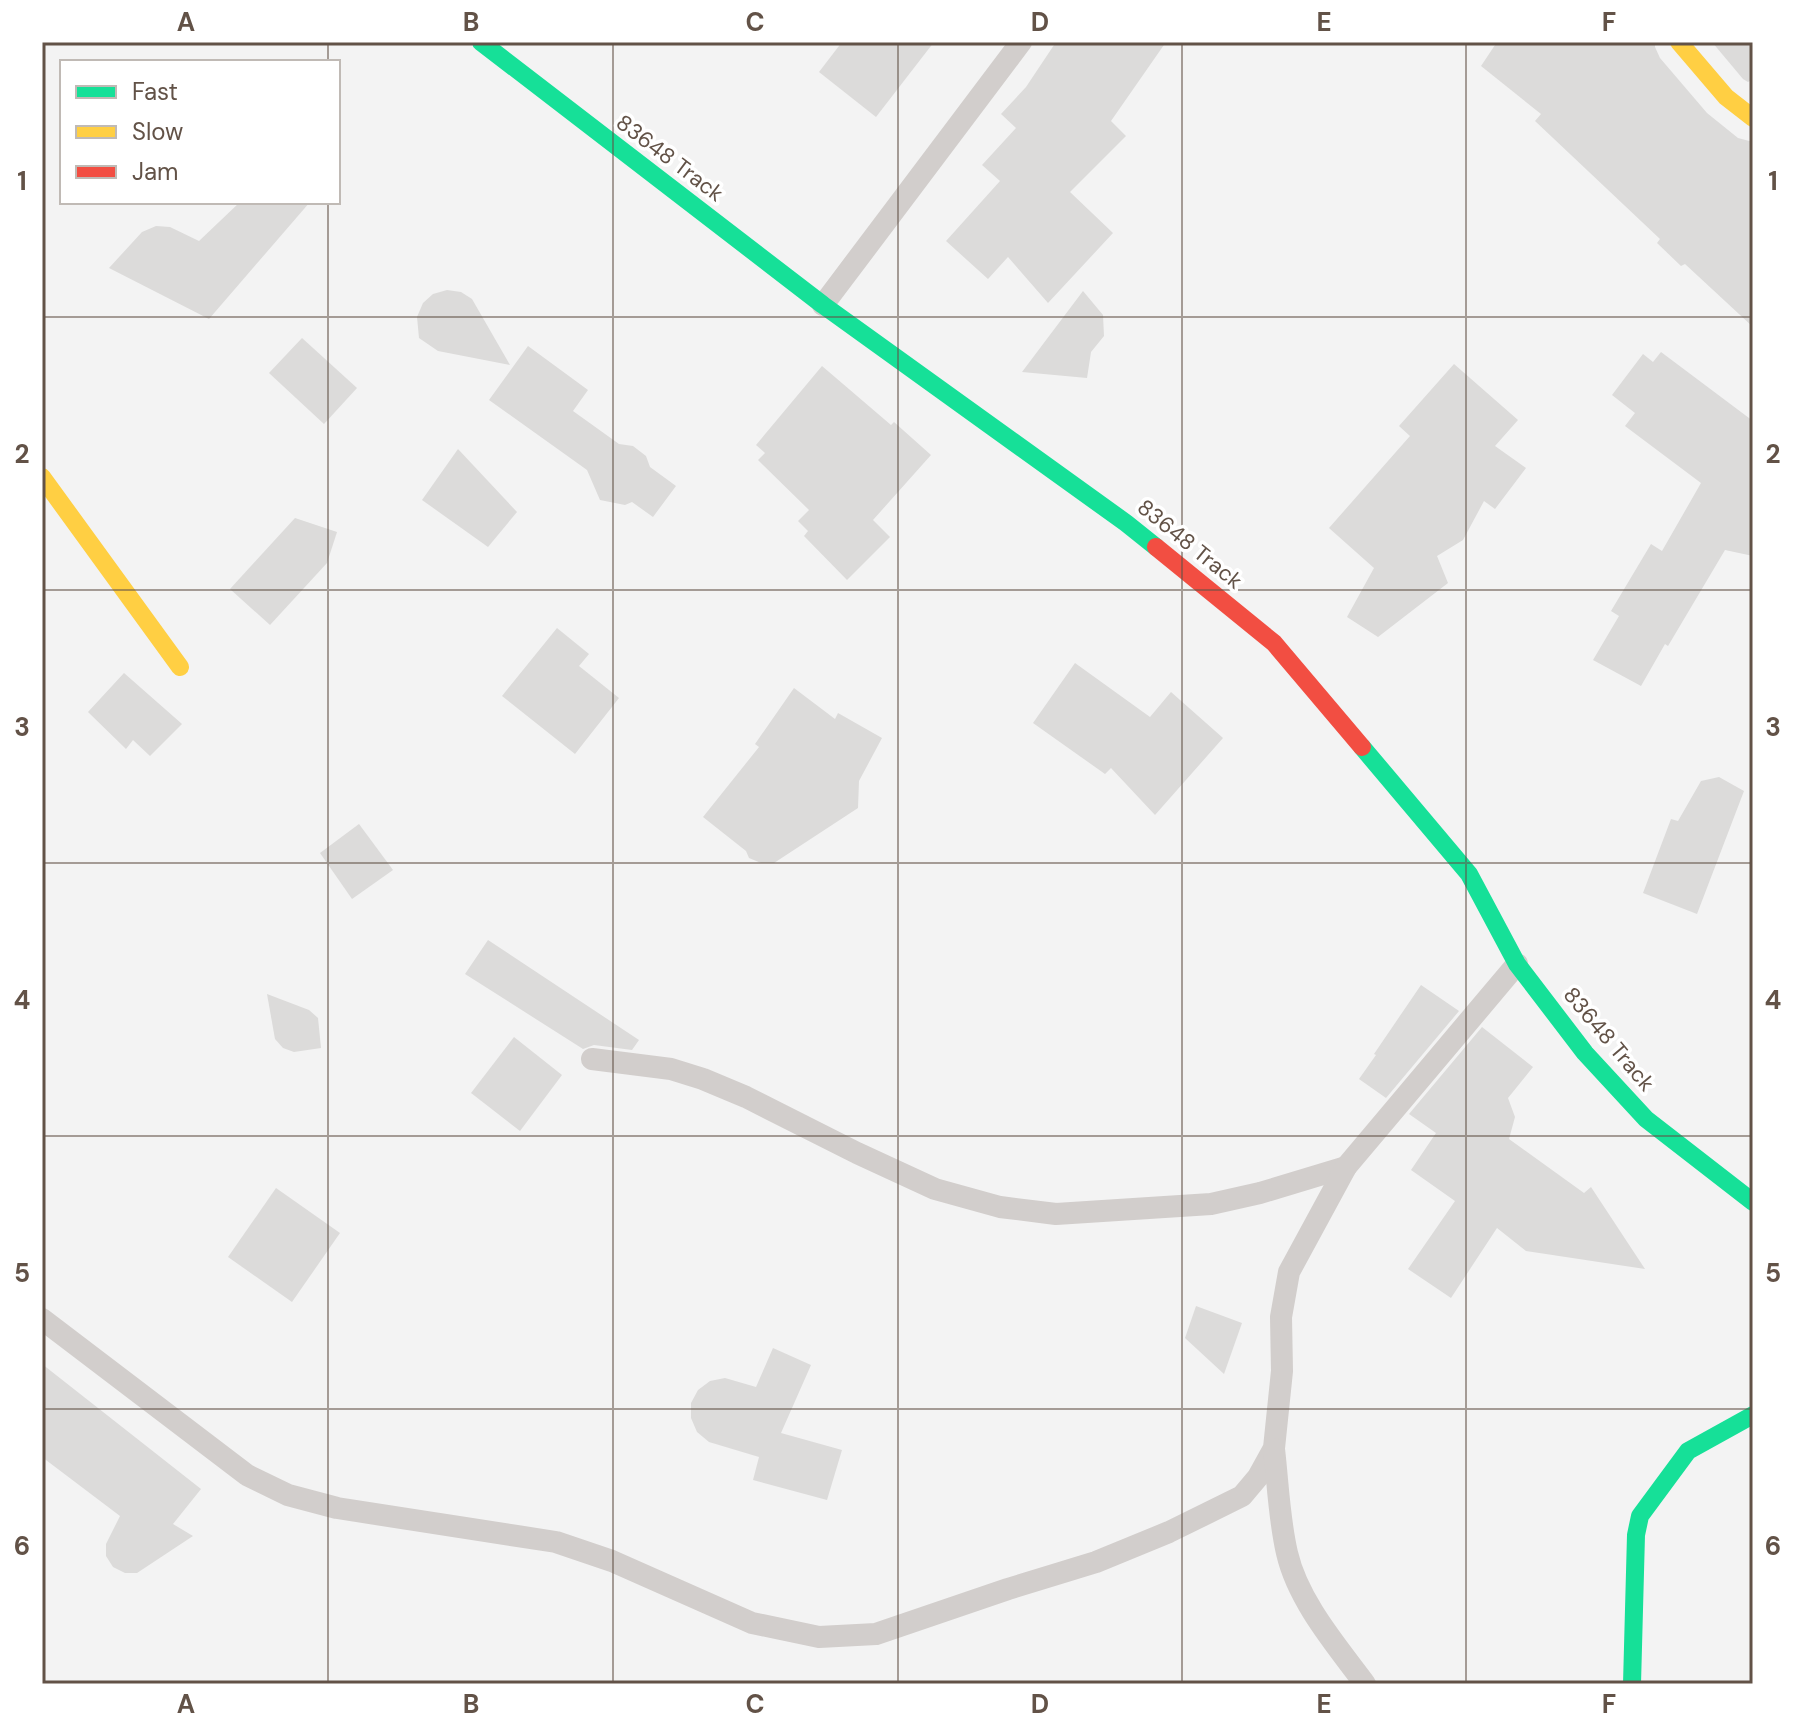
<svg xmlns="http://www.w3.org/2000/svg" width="1795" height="1726" font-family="'DM Sans',sans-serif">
<rect width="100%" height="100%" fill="#f3f3f3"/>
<g fill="#dcdbda">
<path d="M842,42H934L876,117L819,72Z"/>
<path d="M1056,42H1166L1111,121L1126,136L1070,192L1113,233L1048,303L1008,257L988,279L946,241L1000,181L982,165L1016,128L1001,114L1026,87Z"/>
<path d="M1497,42H1655V47L1660,58L1707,113L1738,138L1753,142V327L1685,264L1681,266L1657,243L1660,239L1535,121L1541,114L1481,66Z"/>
<path d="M1712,42H1753V79L1748,82L1743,79Z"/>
<path d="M240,202H310L209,319L109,268L142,232L156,226L170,227L199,241Z"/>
<path d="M447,290L461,292L472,299L510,365L438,351L419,338L417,317L423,303L433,294Z"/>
<path d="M1083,291L1103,315L1104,336L1091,352L1087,378L1022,372Z"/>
<path d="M302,338L357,388L324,424L269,373Z"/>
<path d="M528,346L588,390L573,411L619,444L633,446L646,456L650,467L676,486L653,517L632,502L625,505L600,500L587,470L489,400Z"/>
<path d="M1661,352L1753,421V556L1725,550L1668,646L1665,644L1641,686L1593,660L1619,616L1611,611L1651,544L1662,551L1701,483L1625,426L1635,413L1612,395L1643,354L1653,362Z"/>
<path d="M1454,364L1518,420L1495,446L1526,468L1495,509L1484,501L1463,540L1437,556L1448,583L1378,637L1347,617L1374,568L1329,528L1410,436L1399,426Z"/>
<path d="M822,366L891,425L894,422L931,455L873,520L890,537L847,580L804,536L808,531L798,521L809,510L758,460L765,453L756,445Z"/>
<path d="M458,449L517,512L488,547L422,500Z"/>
<path d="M295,518L337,532L327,563L270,625L230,589Z"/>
<path d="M557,628L589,654L579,666L619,698L575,754L502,696Z"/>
<path d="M1075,663L1150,717L1171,692L1223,738L1155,815L1111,768L1105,774L1033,723Z"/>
<path d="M124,673L182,724L150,756L133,740L126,749L88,712Z"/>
<path d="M794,688L835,719L838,713L882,738L859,781L858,808L774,863H761L749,858L746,851L703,817L759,747L755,744Z"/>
<path d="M1719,777L1744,791L1697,914L1643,893L1671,819L1678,821L1701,781Z"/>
<path d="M359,824L393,870L352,899L320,853Z"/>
<path d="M488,940L639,1040L632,1050L594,1045L583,1049L465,974Z"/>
<path d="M1421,985L1459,1011L1386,1098L1359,1079L1376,1055L1374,1054Z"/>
<path d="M267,994L309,1010L318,1018L321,1048L294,1052L283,1048L275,1039Z"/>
<path d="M1482,1027L1533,1067L1508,1098L1515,1117L1509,1139L1584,1193L1591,1187L1645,1269L1526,1251L1497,1228L1451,1298L1408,1269L1455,1201L1411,1170L1436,1133L1409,1114Z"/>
<path d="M514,1037L562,1075L520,1131L471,1093Z"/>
<path d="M276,1188L340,1233L292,1302L228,1257Z"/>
<path d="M1196,1306L1242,1323L1224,1374L1185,1338Z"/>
<path d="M773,1348L811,1365L781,1433L842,1450L827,1500L753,1480L759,1457L709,1442L697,1432L691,1418V1403L698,1390L710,1381L725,1378L756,1387Z"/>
<path d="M42,1364L201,1489L173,1524L193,1536L137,1573H125L113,1567L106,1556V1544L120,1516L42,1457Z"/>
</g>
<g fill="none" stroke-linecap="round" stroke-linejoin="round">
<g stroke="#d2cecc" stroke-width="22">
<path d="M823,305L1021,42"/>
<path d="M592,1059L671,1069L703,1079L746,1097L857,1153L935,1189L1000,1207L1056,1214L1211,1204L1260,1193L1346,1167"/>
<path d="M42,1319L247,1475L288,1495L337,1508L556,1542L612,1561L752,1623L819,1637L876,1634L1008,1589L1096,1562L1169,1532L1242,1496L1258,1477L1274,1448L1282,1371L1281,1317L1289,1272L1346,1167L1517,964"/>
<path d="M1274,1449C1278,1483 1279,1519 1287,1553C1298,1601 1336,1645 1365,1684"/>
</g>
<g stroke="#16e098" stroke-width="18">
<path d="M481,42L823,305L1126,523L1156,547"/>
<path d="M1362,747L1469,874L1517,964L1585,1053L1646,1119L1753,1202"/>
<path d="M1632,1684L1636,1535L1640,1516L1688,1451L1753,1415"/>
</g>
<g stroke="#ffcf43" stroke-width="18">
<path d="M1679,42L1726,97L1753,118"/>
<path d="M42,477L180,667"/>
</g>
<path stroke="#f24e42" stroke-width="18" d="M1156,547L1274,643L1362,747"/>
</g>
<path fill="none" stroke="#625247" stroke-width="2" stroke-opacity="0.55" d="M328,42V62M613,42V1684M898,42V1684M1182,42V1684M1466,42V1684M328,202V1684M42,317H1753M42,590H1753M42,863H1753M42,1136H1753M42,1409H1753"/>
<g text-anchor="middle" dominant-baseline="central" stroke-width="7" stroke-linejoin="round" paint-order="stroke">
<g font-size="22" fill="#625247" stroke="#fff">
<text transform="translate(670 158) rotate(37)">83648 Track</text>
<text transform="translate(1190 544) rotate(39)">83648 Track</text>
<text transform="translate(1609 1039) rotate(50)">83648 Track</text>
</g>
</g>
<rect width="1795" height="1726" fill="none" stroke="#ffffff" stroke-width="88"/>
<rect x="60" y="60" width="280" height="144" fill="#ffffff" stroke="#c0bab5" stroke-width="2"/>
<rect x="76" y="86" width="40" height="12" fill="#16e098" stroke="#c0bab5" stroke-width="2"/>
<text x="132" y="100" font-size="24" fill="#625247">Fast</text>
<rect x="76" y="126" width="40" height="12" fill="#ffcf43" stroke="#c0bab5" stroke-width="2"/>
<text x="132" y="140" font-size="24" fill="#625247">Slow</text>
<rect x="76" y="166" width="40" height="12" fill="#f24e42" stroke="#c0bab5" stroke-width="2"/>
<text x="132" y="180" font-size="24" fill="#625247">Jam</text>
<rect x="44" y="44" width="1707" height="1638" fill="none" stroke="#625247" stroke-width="3"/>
<g font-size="26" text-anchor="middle" font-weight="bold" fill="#625247">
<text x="186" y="31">A</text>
<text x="471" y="31">B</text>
<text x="755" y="31">C</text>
<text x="1040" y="31">D</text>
<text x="1324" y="31">E</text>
<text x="1609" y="31">F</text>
<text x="22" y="190">1</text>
<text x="1773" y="190">1</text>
<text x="22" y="463">2</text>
<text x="1773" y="463">2</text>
<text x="22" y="736">3</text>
<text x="1773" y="736">3</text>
<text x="22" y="1009">4</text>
<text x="1773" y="1009">4</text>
<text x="22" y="1282">5</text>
<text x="1773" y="1282">5</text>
<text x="22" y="1555">6</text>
<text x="1773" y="1555">6</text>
<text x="186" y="1713">A</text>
<text x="471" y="1713">B</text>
<text x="755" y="1713">C</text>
<text x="1040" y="1713">D</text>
<text x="1324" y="1713">E</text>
<text x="1609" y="1713">F</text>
</g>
</svg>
